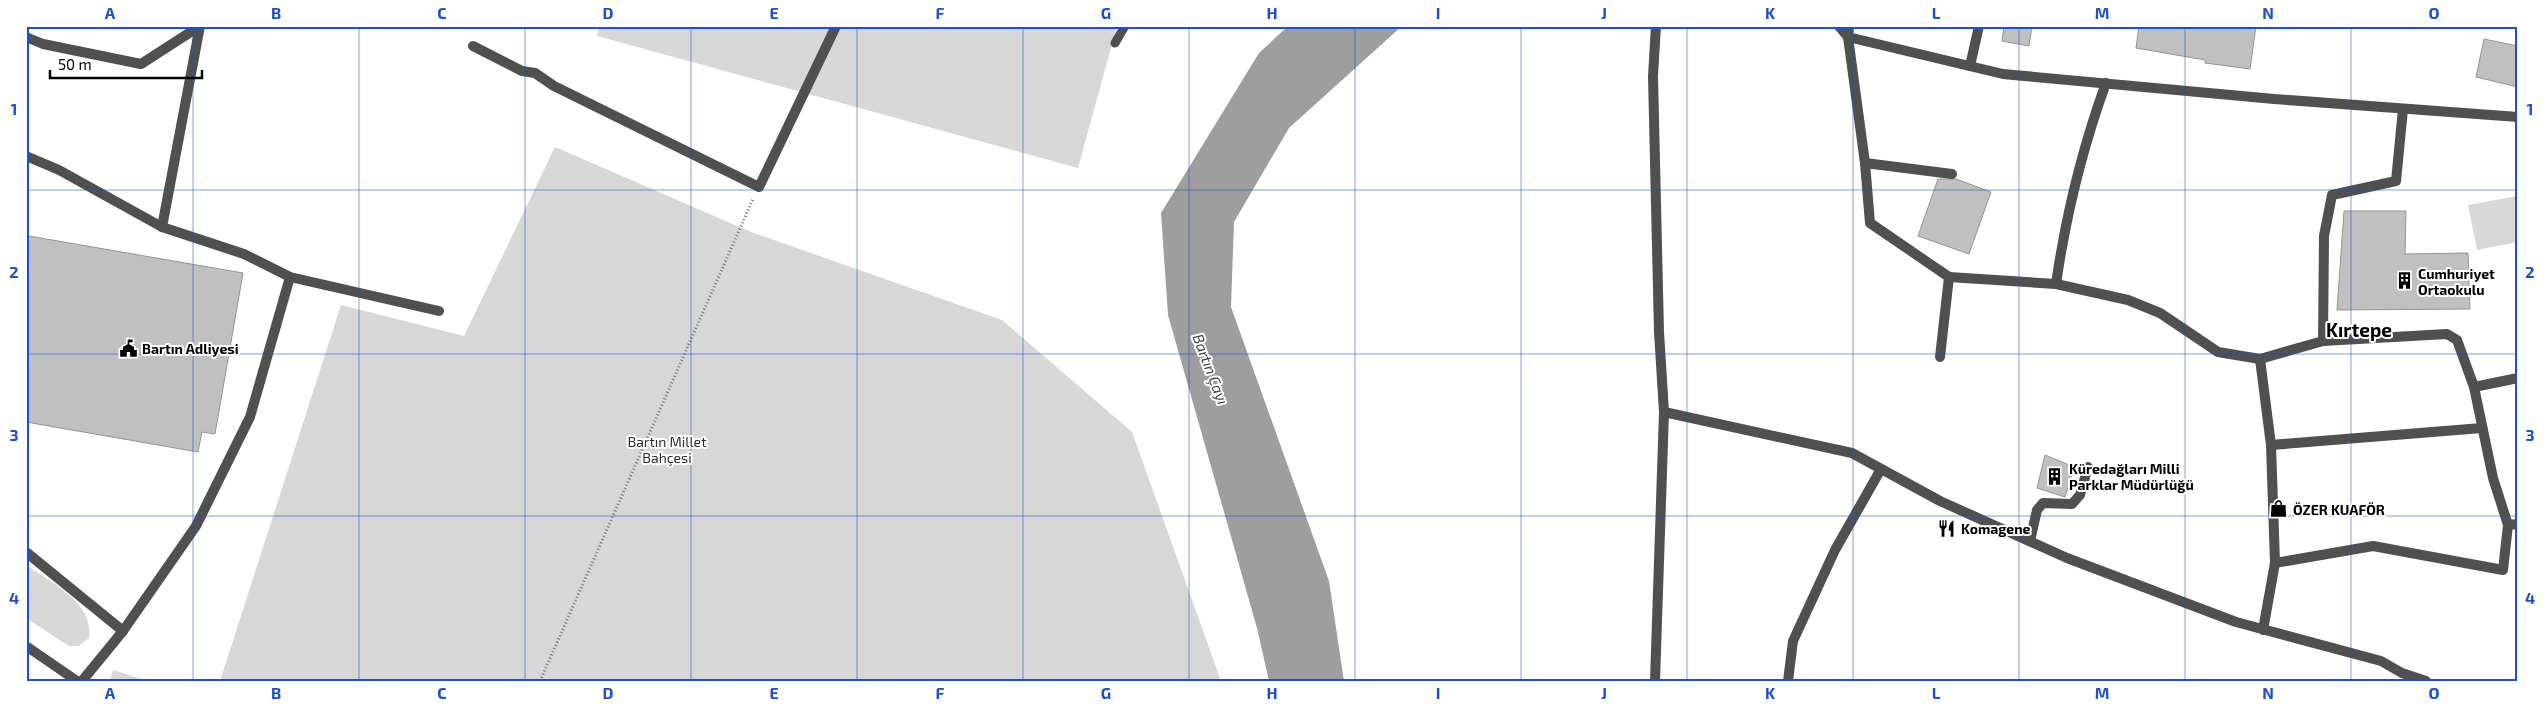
<svg xmlns="http://www.w3.org/2000/svg" width="2544" height="707" font-family="'Exo 2',sans-serif">
<rect width="100%" height="100%" fill="#fff"/>
<g fill="#d7d7d7">
<path d="M599,26H1117L1078,168L597,36Z"/>
<path d="M555,147L751,232L1002,320L1132,432L1221,681H220L341,305L464,336Z"/>
<path d="M2518,196V242L2477,250L2468,205Z"/>
<path d="M26,565C50,582 95,603 89,638L79,646H69L26,618Z"/>
<path d="M113,670L148,681H110Z"/>
</g>
<path fill="#9e9e9e" d="M1288,26H1402L1289,128L1234,222L1231,307L1329,581L1344,681H1269L1257,628L1168,315L1161,213L1259,53Z"/>
<g fill="#c0c0c0" stroke="#949494">
<path d="M2004,26H2032L2029,46L2002,41Z"/>
<path d="M2139,26H2256L2250,69L2205,63V60L2136,48Z"/>
<path d="M2484,39L2518,46V87L2476,77Z"/>
<path d="M1938,179H1956L1991,192L1969,254L1918,236Z"/>
<path d="M2344,211H2406L2405,254L2468,253L2470,309L2337,310Z"/>
<path d="M29,236L243,273L215,434L202,432L198,452L26,422V252Z"/>
<path d="M2045,455L2074,467L2065,497L2037,488Z"/>
</g>
<g fill="none" stroke-linecap="round" stroke-linejoin="round">
<path stroke="#727272" stroke-width="3" stroke-dasharray="1 2.5" stroke-linecap="butt" d="M540,681L753,199"/>
<path stroke="#505050" stroke-width="9" d="M1115,43L1125,26"/>
<g stroke="#505050" stroke-width="10">
<path d="M1839,26L1848,37L1865,163L1870,223L1949,277L1940,357"/>
<path d="M1849,26L1848,37L2003,74L2274,99L2518,117"/>
<path d="M26,37L43,44L141,64L200,26"/>
<path d="M473,46L522,71L535,73L554,86L759,187L836,26"/>
<path d="M1970,66L1979,26"/>
<path d="M26,156L59,170L162,227L244,254L290,277L439,311"/>
<path d="M1865,163L1952,174"/>
<path d="M162,227L200,26"/>
<path d="M1949,277L2056,284L2128,300L2160,313L2218,352L2260,359L2323,341L2447,334L2457,340L2474,387L2493,478L2508,525L2503,570L2373,546L2275,563"/>
<path d="M2056,284C2066,215 2082,149 2106,83"/>
<path d="M2323,341L2324,236L2332,195L2396,181L2403,109"/>
<path d="M2260,359L2271,445L2275,563L2263,630"/>
<path d="M2474,387L2518,378"/>
<path d="M2271,445L2482,428"/>
<path d="M2508,525L2518,524"/>
<path d="M2030,541L2037,510L2043,503L2072,504L2080,495L2088,467"/>
<path d="M26,552L123,631"/>
<path d="M26,646L77,681"/>
<path d="M82,681L123,631L196,526L250,417L290,277"/>
<path d="M1788,681L1793,641L1835,550L1881,469"/>
</g>
<g stroke="#505050" stroke-width="10">
<path d="M1664,412L1852,453L1940,501L2067,558L2236,622L2381,661L2402,673L2426,681"/>
<path d="M1655,681L1664,412L1659,332L1653,76L1656,26"/>
</g>
</g>
<path fill="none" stroke="#1d4ed8" stroke-width="1" stroke-opacity="0.55" d="M193,26V681M359,26V681M525,26V681M691,26V681M857,26V681M1023,26V681M1189,26V681M1355,26V681M1521,26V681M1687,26V681M1853,26V681M2019,26V681M2185,26V681M2351,26V681M26,190H2518M26,354H2518M26,516H2518"/>
<defs>
<symbol id="building-bare" viewBox="-9 -9 18 18"><path d="M-4-6H4V6H1V3H-1V6H-4ZM-2.5-4.3h1.7v1.8h-1.7ZM.8-4.3h1.7v1.8H.8ZM-2.5-1h1.7V.8h-1.7ZM.8-1h1.7V.8H.8Z" fill="#000" stroke="#fff" stroke-width="2.5" paint-order="stroke"/></symbol>
<symbol id="civic-bare" viewBox="-9 -9 18 18"><path d="M-.6-6.5H3V-4.5H.6V-3L4-1V1h2V6H-6V1h2V-1L-.6-3ZM-1.2 2.5V6h2.4V2.5Z" fill="#000" stroke="#fff" stroke-width="2.5" paint-order="stroke"/></symbol>
<symbol id="shop-bare" viewBox="-9 -9 18 18"><path d="M-5-2.5h2.3a2.7 3.5 0 0 1 5.4 0H5L5.5 6h-11ZM-1.5-2.5h3a1.5 2.3 0 0 0-3 0Z" fill="#000" stroke="#fff" stroke-width="2.5" paint-order="stroke"/></symbol>
<symbol id="restaurant-bare" viewBox="-9 -9 18 18"><path d="M-5-6h1v4h1v-4h1v4h1v-4h1v5L-1.5 .5V6h-2V.5L-5-1ZM5-6V6H3V1.5H1.5Q1.5-4 5-6Z" fill="#000" stroke="#fff" stroke-width="2.5" paint-order="stroke"/></symbol>
</defs>
<g fill-rule="evenodd">
<use href="#building-bare" x="2392" y="268" width="25" height="25"/>
<use href="#civic-bare" x="116" y="336" width="25" height="25"/>
<use href="#building-bare" x="2042" y="464" width="25" height="25"/>
<use href="#shop-bare" x="2266" y="496" width="25" height="25"/>
<use href="#restaurant-bare" x="1934" y="516" width="25" height="25"/>
</g>
<g text-anchor="middle" dominant-baseline="central" stroke-width="4" stroke-linejoin="round" paint-order="stroke">
<g font-size="14" font-weight="bold" fill="#000" stroke="#fff" text-anchor="start">
<text x="2418" y="273">Cumhuriyet<tspan x="2418" dy="16">Ortaokulu</tspan></text>
<text x="142" y="348">Bartın Adliyesi</text>
<text x="2069" y="468">Küredağları Milli<tspan x="2069" dy="16">Parklar Müdürlüğü</tspan></text>
<text x="2293" y="509">ÖZER KUAFÖR</text>
<text x="1961" y="528">Komagene</text>
</g>
<g font-size="14" fill="#2e2e2e" stroke="#fff">
<text x="667" y="441">Bartın Millet<tspan x="667" dy="16">Bahçesi</tspan></text>
</g>
<g font-size="15" font-style="italic" fill="#3f3f3f" stroke="#fff">
<text transform="translate(1211 369) rotate(69)">Bartın Çayı</text>
</g>
<g font-size="19" font-weight="bold" fill="#000" stroke="#fff">
<text x="2359" y="329">Kırtepe</text>
</g>
</g>
<rect width="2544" height="707" fill="none" stroke="#ffffff" stroke-width="55"/>
<path d="M50 70v8h152v-8" fill="none" stroke="#000000" stroke-width="2.5"/>
<text x="58" y="70" font-size="15" fill="#000000" stroke="#ffffff" stroke-width="4" paint-order="stroke">50 m</text>
<rect x="28" y="28" width="2488" height="652" fill="none" stroke="#1d4ed8" stroke-width="2"/>
<g font-size="16" text-anchor="middle" font-weight="bold" fill="#1d4ed8">
<text x="110" y="19">A</text>
<text x="276" y="19">B</text>
<text x="442" y="19">C</text>
<text x="608" y="19">D</text>
<text x="774" y="19">E</text>
<text x="940" y="19">F</text>
<text x="1106" y="19">G</text>
<text x="1272" y="19">H</text>
<text x="1438" y="19">I</text>
<text x="1604" y="19">J</text>
<text x="1770" y="19">K</text>
<text x="1936" y="19">L</text>
<text x="2102" y="19">M</text>
<text x="2268" y="19">N</text>
<text x="2434" y="19">O</text>
<text x="14" y="115">1</text>
<text x="2530" y="115">1</text>
<text x="14" y="278">2</text>
<text x="2530" y="278">2</text>
<text x="14" y="441">3</text>
<text x="2530" y="441">3</text>
<text x="14" y="604">4</text>
<text x="2530" y="604">4</text>
<text x="110" y="699">A</text>
<text x="276" y="699">B</text>
<text x="442" y="699">C</text>
<text x="608" y="699">D</text>
<text x="774" y="699">E</text>
<text x="940" y="699">F</text>
<text x="1106" y="699">G</text>
<text x="1272" y="699">H</text>
<text x="1438" y="699">I</text>
<text x="1604" y="699">J</text>
<text x="1770" y="699">K</text>
<text x="1936" y="699">L</text>
<text x="2102" y="699">M</text>
<text x="2268" y="699">N</text>
<text x="2434" y="699">O</text>
</g>
</svg>
